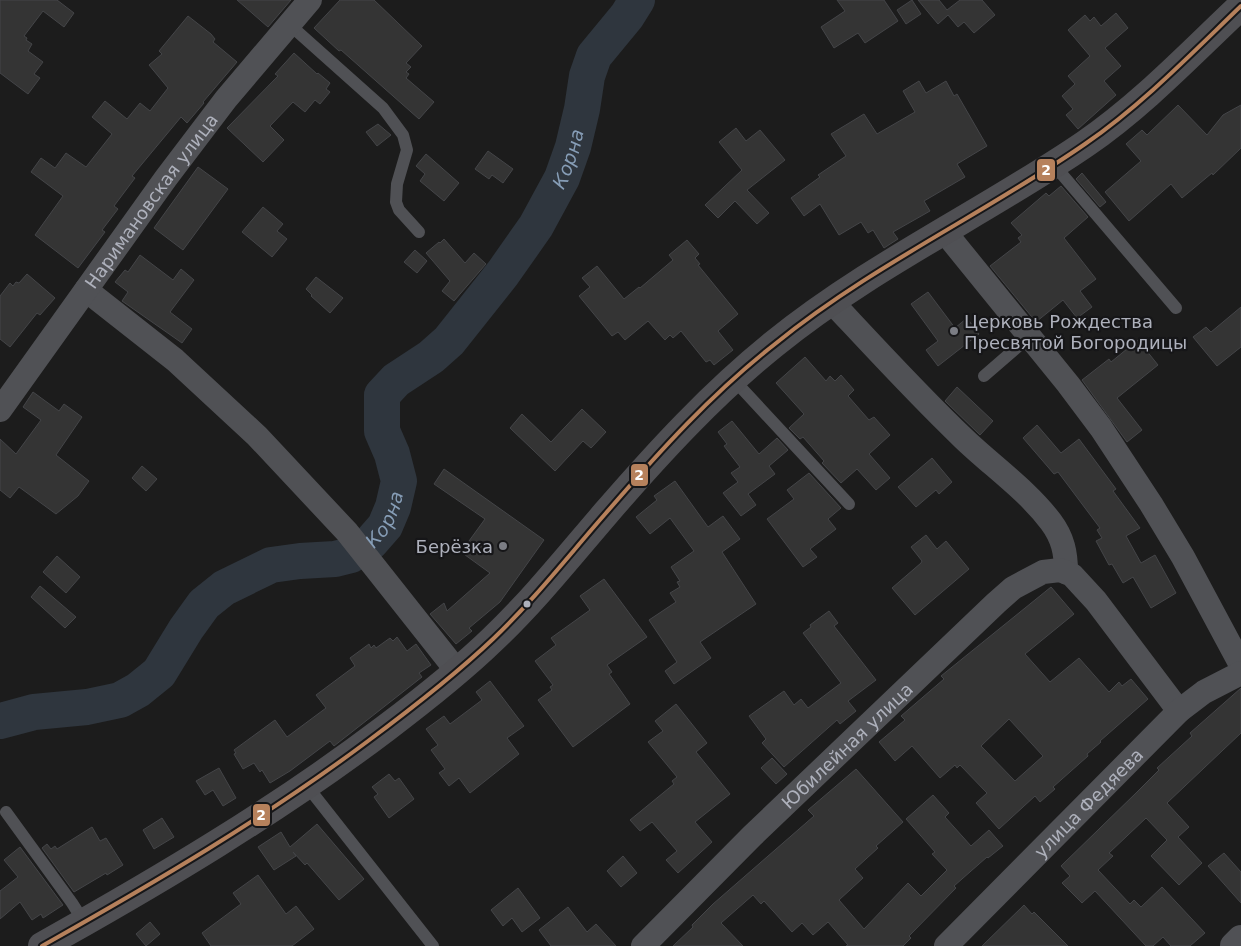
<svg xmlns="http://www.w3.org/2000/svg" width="1241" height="946" font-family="'DejaVu Sans',sans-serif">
<rect width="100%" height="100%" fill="#1c1c1c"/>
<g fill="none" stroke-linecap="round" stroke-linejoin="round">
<path stroke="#2f363e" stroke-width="36" id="s1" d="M0,721L34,712L87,707L120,700L138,690L159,673L186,629L204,604L224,588L271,565L300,561L335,559L351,555L371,542L385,526L393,507L399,481L392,454L382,431V395L396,380L431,357L449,341L503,273L536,226L562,178L573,147L582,109L587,76L594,56L627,16L637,0"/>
</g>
<g fill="#343434" stroke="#444548" fill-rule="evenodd">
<path d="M0,0H57L74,13L64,27L43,11L24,36L27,38L26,40L32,44L28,51L43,62L34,74L40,78L28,94L0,73Z"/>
<path d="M237,0H291L268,27Z"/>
<path d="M340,0H374L422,46L406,63L411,67L406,72L409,74L406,78L434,102L419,119L341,50L339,51L314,28Z"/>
<path d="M837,0H884L898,21L865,43L858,33L834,48L821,27L845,11Z"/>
<path d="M912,0L921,14L906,24L897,10Z"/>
<path d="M918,0H939L947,10L960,0H982L995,15L974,33L964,22L958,27L948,15L938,24Z"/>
<path d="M1116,13L1128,28L1105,48L1121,66L1104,81L1116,95L1078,129L1066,115L1073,109L1062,96L1075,84L1068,76L1090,56L1068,30L1085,15L1090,21L1094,17L1101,26Z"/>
<path d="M188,16L211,34L215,39L213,42L237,62L203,102L204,103L187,123L181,117L132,176L135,178L114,206L118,209L102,230L105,232L78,268L35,235L63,196L31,172L41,158L55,168L66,153L86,167L112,134L92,117L105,101L127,119L140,103L150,111L168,88L149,65L162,54L159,51Z"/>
<path d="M294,53L317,74L318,73L330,83L326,89L330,92L320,104L315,100L305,112L293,102L270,126L284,140L263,162L227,128L278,76L275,74Z"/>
<path d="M919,81L926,93L946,81L954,96L957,94L987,146L957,164L965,177L924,201L930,211L893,232L898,239L884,248L873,230L868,233L861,222L839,235L820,204L804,216L791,198L820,177L818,175L846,156L831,134L864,114L877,134L915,112L903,91Z"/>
<path d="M1178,105L1207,135L1223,115L1241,105V148L1213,175L1212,173L1182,198L1171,184L1129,221L1105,192L1141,161L1126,144L1142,130L1147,135Z"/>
<path d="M378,124L391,135L377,146L366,132Z"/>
<path d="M736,128L746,141L760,130L785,160L747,190L769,213L757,224L735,201L718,218L705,205L742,170L719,142Z"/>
<path d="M488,151L513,169L503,183L492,175L489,179L475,169Z"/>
<path d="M426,154L459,183L444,201L420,181L425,174L416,166Z"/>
<path d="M198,167L228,189L183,250L154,228Z"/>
<path d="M1082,173L1106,202L1100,207L1076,179Z"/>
<path d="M1061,186L1088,217L1064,238L1096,279L1080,291L1092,307L1077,318L1063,300L1036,322L990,266L1021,242L1018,238L1022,235L1011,223L1046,193L1049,196Z"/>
<path d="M263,207L283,224L277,231L287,239L272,257L242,232Z"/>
<path d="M444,239L465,263L474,253L486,264L454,301L442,291L450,281L426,253L439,242L440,243Z"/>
<path d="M687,240L699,254L695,258L700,264L698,265L738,314L718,331L733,350L714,365L710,360L706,362L681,331L673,338L670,335L665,340L648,321L625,340L618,332L612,336L579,296L590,287L582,278L597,266L624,299L639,287L640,288L673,260L669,255Z"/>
<path d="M415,250L427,261L417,273L404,262Z"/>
<path d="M140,255L173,280L181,269L194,280L170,312L192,329L182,343L122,301L128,292L115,282L125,270L128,272Z"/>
<path d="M27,274L55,298L40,315L37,313L10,347L0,339V296L10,283L13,286L16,282L19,283Z"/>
<path d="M316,277L343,298L330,313L311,296L312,295L306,289Z"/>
<path d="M928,292L955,328L967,318L979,334L938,366L926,350L938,341L911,304Z"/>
<path d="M1241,307V347L1217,366L1193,337L1206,327L1211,332Z"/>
<path d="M1138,340L1158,365L1117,398L1142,430L1127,442L1082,380L1109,359L1111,362Z"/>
<path d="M805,357L826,381L830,376L835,381L841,375L854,390L848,396L869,420L874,417L890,435L869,454L890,478L876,490L857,469L841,483L822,463L824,461L803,437L800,439L789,428L804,414L776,383Z"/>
<path d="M957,387L993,421L980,435L945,401Z"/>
<path d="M33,392L59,411L64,404L82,417L56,455L89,481L78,496L56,514L19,487L10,498L0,490V439L16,454L41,420L23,407Z"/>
<path d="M582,409L606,432L591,448L583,441L555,471L510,428L522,414L551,442Z"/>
<path d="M732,421L759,454L777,438L788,450L769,466L775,474L748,494L756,505L741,516L723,493L738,482L731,473L740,467L724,446L727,444L718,432Z"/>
<path d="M1037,425L1061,453L1079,439L1116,489L1113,491L1140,528L1126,536L1141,563L1155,555L1176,593L1151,608L1133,577L1123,583L1112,564L1109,565L1096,541L1102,538L1097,530L1100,528L1058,472L1054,474L1023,438Z"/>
<path d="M932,458L952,482L939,494L936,490L916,507L898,487Z"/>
<path d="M142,466L157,479L146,491L132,478Z"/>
<path d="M444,469L544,540L500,602L469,628L472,631L456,644L430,614L444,603L447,611L490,573L461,552L485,519L434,484Z"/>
<path d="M809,473L841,508L828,519L836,529L810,549L817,557L803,567L767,519L794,499L787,490Z"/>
<path d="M675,481L708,527L723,516L740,539L722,552L756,604L700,642L711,658L674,684L665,671L677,662L649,620L676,602L670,593L680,587L677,582L680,581L671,567L694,551L670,518L650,534L636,517L657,500L654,496Z"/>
<path d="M926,535L937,549L946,541L969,569L915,615L892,588L921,563L922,561L911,547Z"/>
<path d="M57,556L80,577L66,593L43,572Z"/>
<path d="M604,579L647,637L607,665L612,672L609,674L630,704L573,747L538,700L552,690L550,687L553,685L535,661L556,645L551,638L590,610L580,596Z"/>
<path d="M40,586L76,617L65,628L31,597Z"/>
<path d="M1051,587L1074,614L1025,654L1050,682L1079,658L1109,692L1119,682L1122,686L1131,679L1148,699L1100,741L1101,742L1087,754L1088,756L1053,787L1055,789L1040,802L1035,796L999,829L976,803L987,793L960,765L957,768L955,765L940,778L912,746L895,761L879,742L905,720L901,716L944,679L941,676ZM1009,719L1043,756L1015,781L981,746Z"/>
<path d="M829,611L838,623L834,626L876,680L848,701L856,711L840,724L837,720L784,767L762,743L766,739L749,716L784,691L794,705L801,699L808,708L841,683L803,633L811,627L810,625Z"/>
<path d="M397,637L407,651L416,644L431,665L419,673L422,677L334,746L330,741L290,771L270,783L262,770L260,772L254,763L243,769L234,754L236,753L234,750L275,720L287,737L326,708L316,695L355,666L350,658L369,644L371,648L374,645L376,648L390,638L393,641Z"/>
<path d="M490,681L524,726L507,738L519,754L470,793L459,778L449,786L439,773L445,769L431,750L438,745L426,729L444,716L450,724L482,700L476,692Z"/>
<path d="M1241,688V733L1167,803L1189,827L1178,837L1202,863L1179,885L1151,856L1167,840L1146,818L1109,853L1113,856L1098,870L1130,904L1134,900L1141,907L1162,887L1205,933L1190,946H1171L1163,937L1153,946H1146L1095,891L1082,903L1062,883L1070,876L1061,866L1137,792L1159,770L1157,768L1192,736L1190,733Z"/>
<path d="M676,704L707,743L696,752L730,794L695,822L712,842L678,873L666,860L677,851L652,822L640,831L630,820L674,784L672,781L677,777L648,742L663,731L655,721Z"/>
<path d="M772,758L787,774L776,784L761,768Z"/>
<path d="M219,768L236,798L223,806L213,790L205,795L196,781Z"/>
<path d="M856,769L903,822L876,846L878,848L855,869L863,878L839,900L864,929L908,883L921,896L947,870L932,854L935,852L906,819L933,795L949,813L945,817L971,846L989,830L1003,846L988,858L987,857L954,886L956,888L909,936L911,938L903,946H846L848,945L828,922L813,935L802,923L792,932L764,901L761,904L753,895L721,923L743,946H673L693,927L692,925L713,904L814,816L808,810Z"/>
<path d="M389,774L395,781L399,778L414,799L389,818L374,797L378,794L372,787Z"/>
<path d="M162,818L174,837L154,849L143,830Z"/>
<path d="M317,824L364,879L339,900L307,863L305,865L293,852L296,856L274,870L258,847L281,832L290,847Z"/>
<path d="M92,827L100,841L106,838L123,865L107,875L106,873L74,892L42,848L47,844L51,849L55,846L57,849Z"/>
<path d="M20,847L63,905L43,918L41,914L32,920L20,902L0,919V891L18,877L4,860Z"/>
<path d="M1224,853L1241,872V903L1208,866Z"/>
<path d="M623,856L637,873L621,887L607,871Z"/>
<path d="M258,875L286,914L296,906L314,929L292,946H211L202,933L241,904L233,893Z"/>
<path d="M518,888L540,918L522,932L512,918L503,926L491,910Z"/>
<path d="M1024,905L1032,914L1034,912L1068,946H982Z"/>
<path d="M568,907L587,932L596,924L616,946H551L539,930Z"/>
<path d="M150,922L160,934L146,946L136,934Z"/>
</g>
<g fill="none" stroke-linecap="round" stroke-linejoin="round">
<g stroke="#505155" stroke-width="12">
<path d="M290,25L383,108L403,135L407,150L397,184L396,202L399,210L419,232"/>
<path d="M1054,165L1176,308"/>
<path d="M984,376L1029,337"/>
<path d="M733,379L849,504"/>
<path d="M307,786L433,946"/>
<path d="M6,812L72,903L84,922"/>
</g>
<g stroke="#505155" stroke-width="24">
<path d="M944,231L1068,384L1101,428L1151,504L1183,557L1241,665"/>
<path d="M86,290L175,360L257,436L347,532L457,671"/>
<path d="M831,301C875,348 918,395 963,438C992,466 1027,490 1051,522C1063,538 1066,553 1066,572"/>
<path id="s2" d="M0,410L166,178L226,99L310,0"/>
<path id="s3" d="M643,946L752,836L996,603L1013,588L1043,572L1060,570L1072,575L1096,601L1179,711"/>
<path id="s4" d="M946,946L1179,711L1204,692L1241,673"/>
</g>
<path stroke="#505155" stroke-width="28" d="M1234,946L1241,939"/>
<path stroke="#4f4f53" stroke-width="28" d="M42,946C160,880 278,810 386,728C423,700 460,671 493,639C534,600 569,556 606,513C658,453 712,394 774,344C870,266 984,213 1085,144C1142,105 1191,53 1241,6"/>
<defs>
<path id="bus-1" d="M42,946C154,883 265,818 368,741C411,709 454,676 493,639C534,600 569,555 606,513C658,453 712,393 775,344C871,266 984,214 1085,144C1143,104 1191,54 1241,6"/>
</defs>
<use href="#bus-1" stroke="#161618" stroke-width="8"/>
<use href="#bus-1" stroke="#b6815c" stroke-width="4"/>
</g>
<g fill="#7b7d84" stroke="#161618" stroke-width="2">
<circle cx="954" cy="331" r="5"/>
<circle cx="503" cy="546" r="5"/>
</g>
<circle fill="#aeb1bc" stroke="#161618" stroke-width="2" cx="527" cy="604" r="4.5"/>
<g text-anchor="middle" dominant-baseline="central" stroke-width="4.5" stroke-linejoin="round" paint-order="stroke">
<g font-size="18" fill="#aeb1bc" stroke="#161618">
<text stroke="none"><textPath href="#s2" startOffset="258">Наримановская улица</textPath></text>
<text stroke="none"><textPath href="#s3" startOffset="286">Юбилейная улица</textPath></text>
<text stroke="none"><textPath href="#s4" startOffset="202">улица Федяева</textPath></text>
</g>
<g font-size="18" fill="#aeb1bc" stroke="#161618" text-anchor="start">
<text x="964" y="321">Церковь Рождества<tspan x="964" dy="21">Пресвятой Богородицы</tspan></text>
<text x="493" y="546" text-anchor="end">Берёзка</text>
</g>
<g font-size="19" font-style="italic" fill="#869db6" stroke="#161618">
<text stroke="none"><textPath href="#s1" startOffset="898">Корна</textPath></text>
<text stroke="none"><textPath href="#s1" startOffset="462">Корна</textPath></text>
</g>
</g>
<g stroke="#161618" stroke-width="2">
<rect x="1036" y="158" width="20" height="24" rx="5" fill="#b6815c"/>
<rect x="630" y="463" width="19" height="24" rx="5" fill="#b6815c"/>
<rect x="252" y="803" width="19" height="24" rx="5" fill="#b6815c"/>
</g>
<g font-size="14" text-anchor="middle" font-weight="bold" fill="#fff">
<text x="1046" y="175">2</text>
<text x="639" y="480">2</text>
<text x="261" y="820">2</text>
</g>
</svg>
